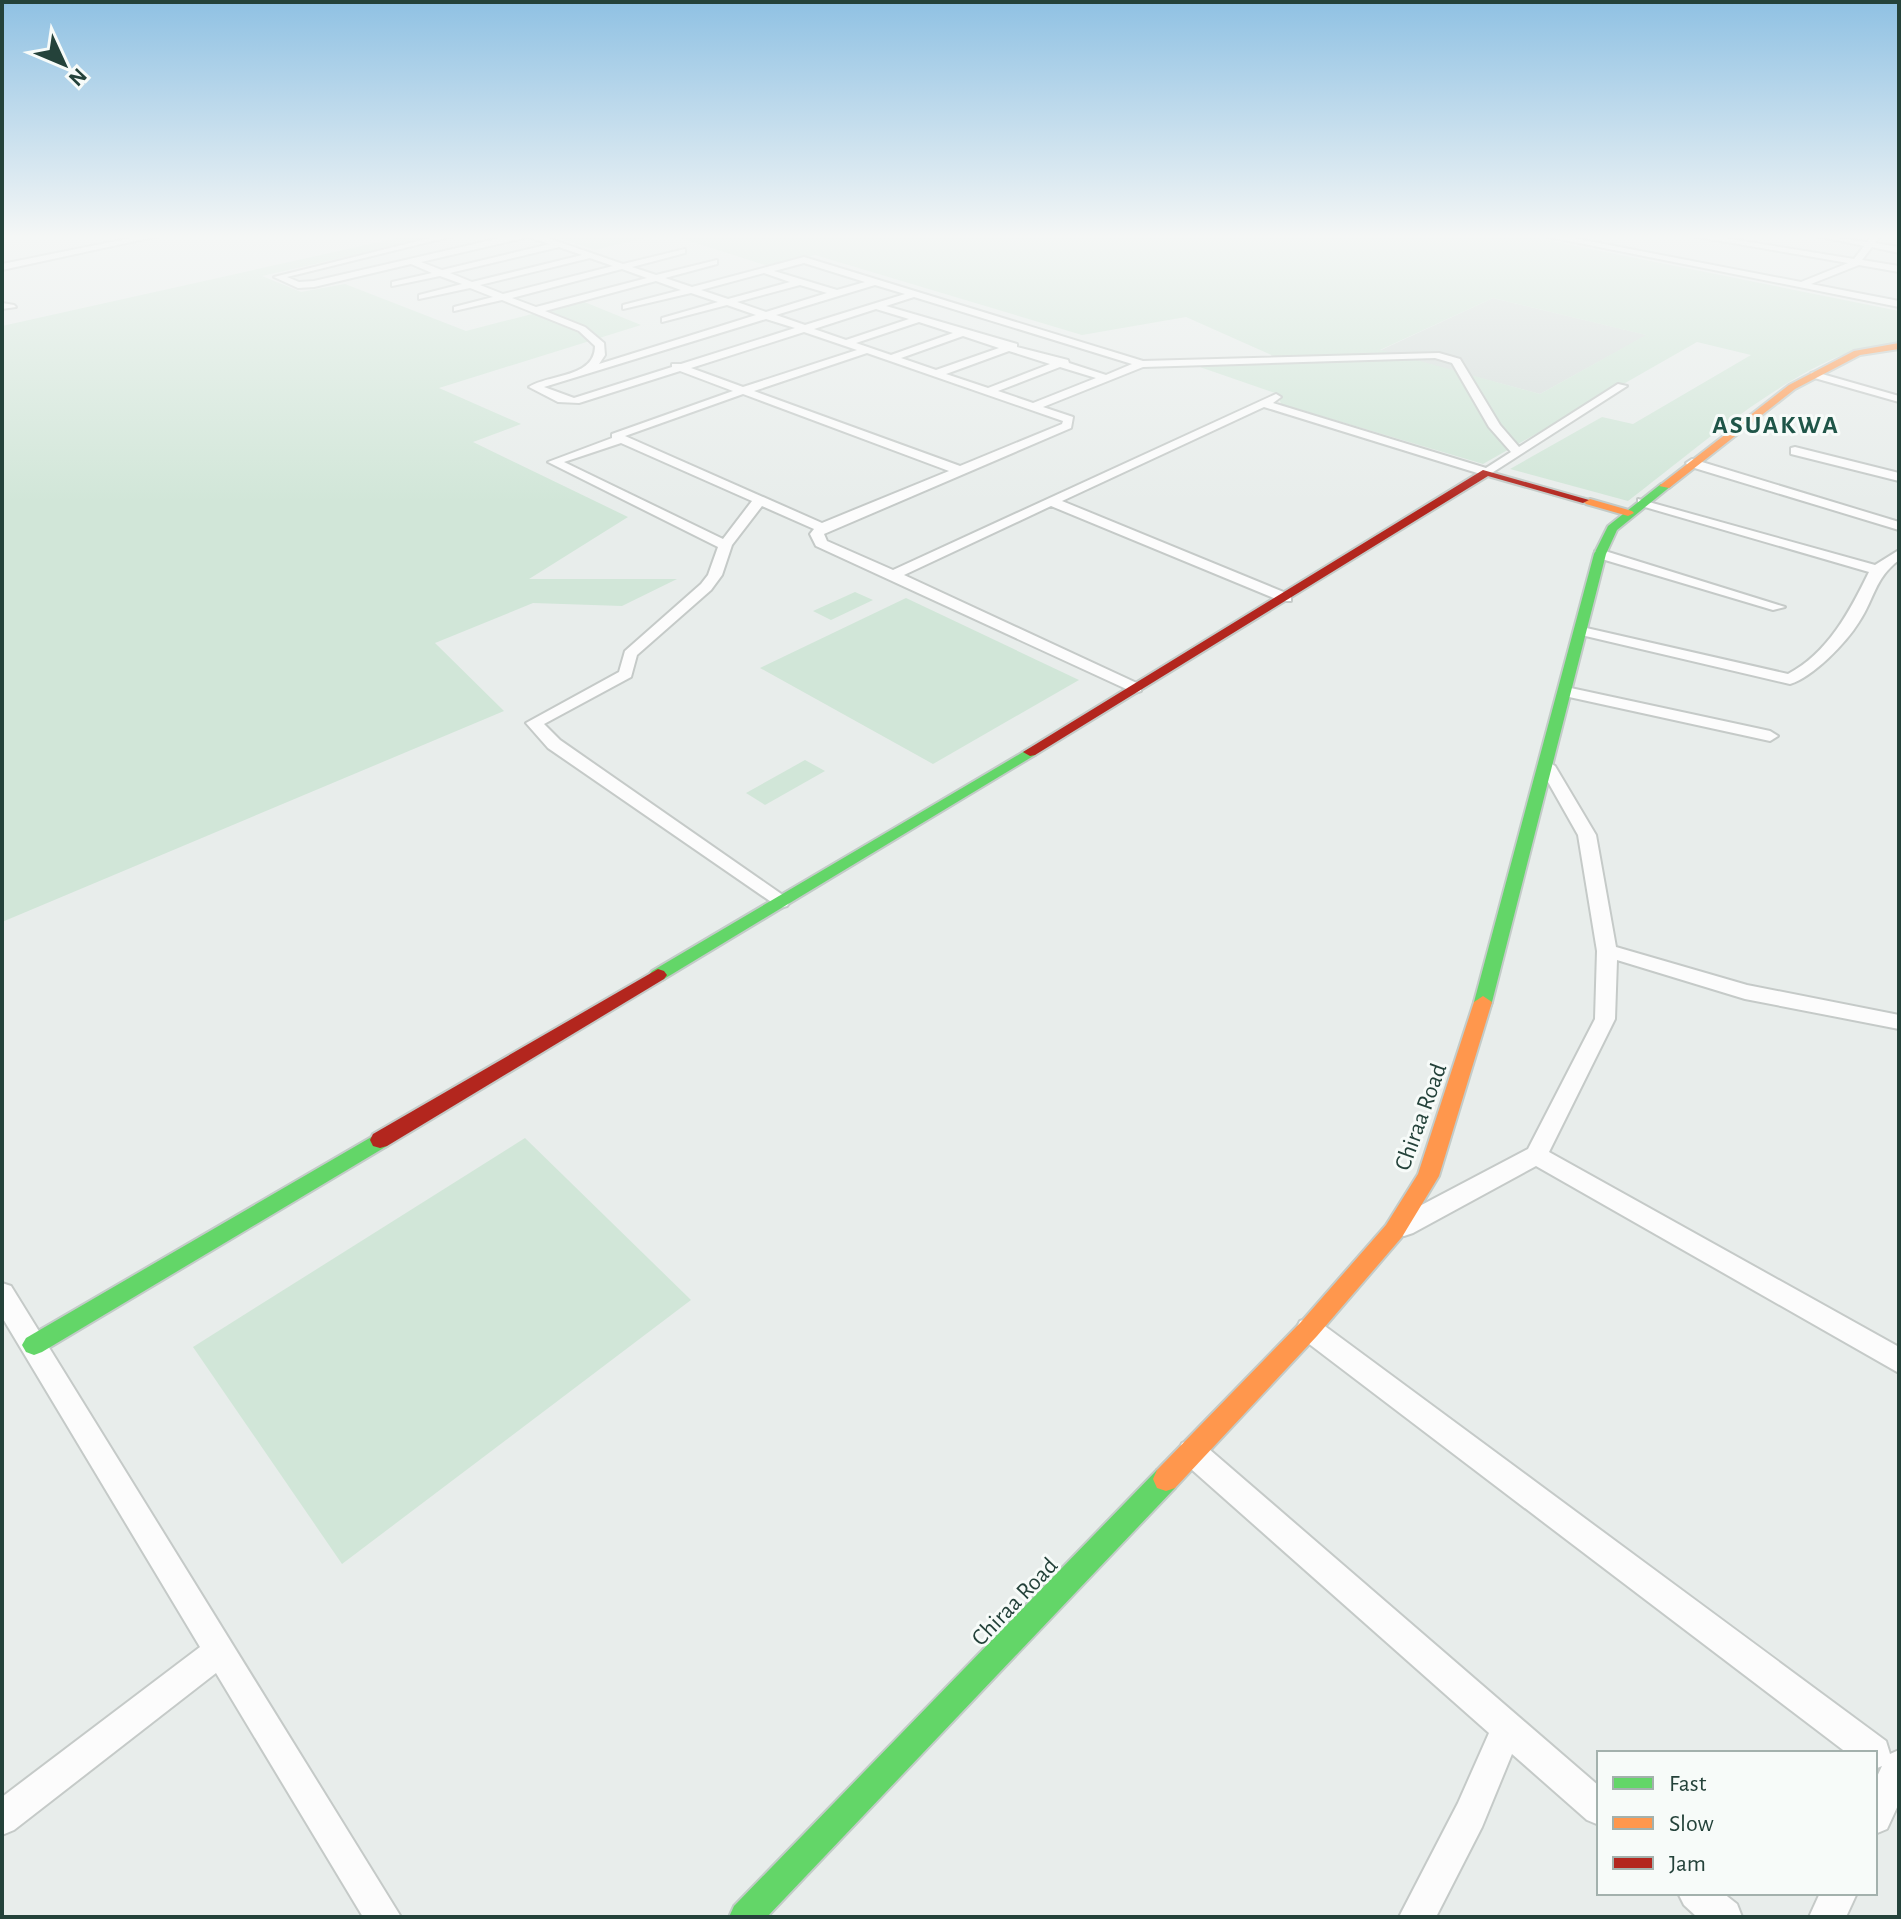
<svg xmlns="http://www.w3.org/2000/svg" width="1901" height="1919" font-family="'Alegreya Sans',sans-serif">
<rect width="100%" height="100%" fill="#e8edeb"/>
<path fill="#d6dedb" d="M1493,298L1647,335L1540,394L1379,351Z"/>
<g fill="#d1e6d8" fill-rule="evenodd">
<path d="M415,234H447L262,276L301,292L345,284L466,331L582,301L641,325L439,388L521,424L473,442L628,517L529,579H677L622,606L533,603L435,643L504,711L2,922V326Z"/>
<path d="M547,234H660L595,250Z"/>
<path d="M667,234H1516L1899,311V346C1883,347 1864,346 1850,352C1774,380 1692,452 1628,501L1510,469L1602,417L1633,424L1751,355L1697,342L1483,464L1281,404L1278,394L1194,365L1278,358L1186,317L1082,335L815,255L768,266ZM1493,298L1646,335L1540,394L1380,350Z"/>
<path d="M855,592L873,600L831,620L813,611Z"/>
<path d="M906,598L1079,680L933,764L760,668Z"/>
<path d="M805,760L825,771L765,805L746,793Z"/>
<path d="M525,1138L691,1300L342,1564L193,1347Z"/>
</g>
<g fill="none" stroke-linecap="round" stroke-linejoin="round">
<defs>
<g id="street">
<path d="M2,234H11L2,237Z"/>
<path d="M151,234H168L2,270V264Z"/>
<path d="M446,234H461L287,277L299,282L314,281L518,234H536L623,264L685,249V253L632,267L656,275L717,260V264L665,278L692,287L804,257L1143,361L1439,353L1460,359L1500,425L1519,447L1618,384L1627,386L1487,476L1264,407L1062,501L1291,595V601H1281L1051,506L904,575L1141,685V691L1135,693L816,546L810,534L814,529L762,506L732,545L722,575L711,590L637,655L631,677L544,724L560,740L787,898L790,902L787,906L780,908L548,748L526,723L619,672L625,651L701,584L708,575L718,547L548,462L612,438V434L733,391L680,371L579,403L558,402L529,387C549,374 595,378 595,346L579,331L502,300L454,311V307L493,297L470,288L419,299V295L462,284L440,276L392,286V282L432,273L411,264L314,287L298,288L274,277ZM528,237L550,244L442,270L421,262ZM559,247L582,255L472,282L450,273ZM590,258L613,266L503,294L480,285ZM804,263L865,282L837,290L774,271ZM622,269L647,278L536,307L512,298ZM764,273L790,282L728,299L701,290ZM656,281L681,290L623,305V309L691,293L718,302L662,318V322L727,305L756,315L599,364L605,355L604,343L585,327L545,311ZM800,285L827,293L766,312L737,302ZM875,285L905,294L805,325L776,315ZM914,297L1132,364L1106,375L1069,363L1068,360L1017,347V344L886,306ZM876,309L909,319L846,340L814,329ZM766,319L795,328L681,364H672V367L574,398L544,387ZM919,322L953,333L891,355L856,343ZM804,332L857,350L743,387L691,368ZM963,336L999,348L936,370L901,358ZM1009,351L1050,364L988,388L946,374ZM867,353L1063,421L1062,424L960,466L754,391ZM1435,358L1452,363L1489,427L1511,452L1486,468L1273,403L1281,397L1276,394L893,570L827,541L824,534L1071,428L1073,417L1043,407L1143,367ZM1060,367L1096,378L1033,403L998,391ZM743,394L949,471L822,523L625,436ZM621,443L752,501L723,539L564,462Z"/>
<path d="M1534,234H1552L1801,282L1848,263L1680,234H1700L1854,259L1864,246L1808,234L1867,242L1873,234H1881L1875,243L1899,247V253L1872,247L1862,260L1899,266V272L1859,265L1811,284L1899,301V307Z"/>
<path d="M2,303L14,305L16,307L2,309Z"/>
<path d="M1815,372L1899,396V402L1811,377V373Z"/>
<path d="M1795,447L1899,473V481L1791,454V448Z"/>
<path d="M1692,459L1899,522V530L1688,466L1686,463Z"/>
<path d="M1638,499L1875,565L1899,550V560C1874,579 1875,598 1859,622C1846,643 1813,677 1790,684L1577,634L1575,631L1582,627L1788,674C1828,653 1850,611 1869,572L1638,505Z"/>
<path d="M1595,551H1605L1785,607L1773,610L1595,557Z"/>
<path d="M1566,687L1770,731L1778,736L1770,741L1560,695V689Z"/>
<path d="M1547,761L1555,766L1596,835L1616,947L1747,985L1899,1015V1029L1745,999L1617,960L1615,1019L1549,1152L1899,1347V1373L1536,1166L1413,1233L1404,1236L1395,1233L1392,1226L1395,1219L1528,1149L1595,1019L1597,951L1578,835L1539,766Z"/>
<path d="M2,1283L11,1286L401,1917H363L216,1673L14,1830L2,1835V1797L200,1647L2,1317Z"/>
<path d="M1309,1318L1318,1321L1886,1741L1890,1754L1899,1750V1803L1887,1829L1875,1834V1781L1882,1766L1875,1769V1753H1847L1300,1337L1296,1329L1300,1321Z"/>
<path d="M1192,1439L1202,1443L1599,1786V1825L1587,1820L1512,1754L1482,1827L1436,1917H1399L1458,1803L1489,1733L1182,1461L1178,1452L1182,1443Z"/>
<path d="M1678,1893H1723L1737,1904L1742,1917H1697L1684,1905Z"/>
<path d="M1820,1893H1857L1846,1917H1809Z"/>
</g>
<g id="fast">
<path d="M1661,484L1671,486L1617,530L1606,554L1492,1002L1490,1007H1476L1474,1002L1594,554L1608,526Z"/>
<path d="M1030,748L1037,752L1035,755L664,979L658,981L649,975L652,971Z"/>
<path d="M380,1132L387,1134L390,1140L387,1146L42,1352L34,1355L26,1352L22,1345L26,1338Z"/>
<path d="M1166,1467L1175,1470L1179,1479L1175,1488L767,1917H729L734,1906L1157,1470Z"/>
</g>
<g id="slow">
<path d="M1899,343V349L1860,355L1795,389L1669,488L1659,486L1789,385L1854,351Z"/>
<path d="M1590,499L1632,511L1634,513L1628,516L1586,504L1584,502Z"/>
<path d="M1483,996L1492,1002L1439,1176L1402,1237L1317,1336L1175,1488L1166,1491L1157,1488L1153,1479L1157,1470L1301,1322L1386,1225L1418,1174L1474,1002Z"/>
</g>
<g id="jam">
<path d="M1483,470L1589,500L1583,503L1488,476L1035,755L1030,756L1023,752Z"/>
<path d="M658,969L664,971L667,975L664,979L387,1146L380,1148L373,1146L370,1140L373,1134Z"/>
</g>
</defs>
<use href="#street" stroke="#c5cac8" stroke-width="4"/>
<use href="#fast" stroke="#c3cbc8" stroke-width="4"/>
<use href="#slow" stroke="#c3cbc8" stroke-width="4"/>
<use href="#jam" stroke="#c3cbc8" stroke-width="4"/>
<use href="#street" fill="#fcfcfc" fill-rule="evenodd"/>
<use href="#fast" fill="#63d668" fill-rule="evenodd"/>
<use href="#slow" fill="#ff974d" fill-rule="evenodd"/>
<use href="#jam" fill="#b3261e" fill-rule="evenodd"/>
</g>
<linearGradient id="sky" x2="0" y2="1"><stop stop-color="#8fc1e3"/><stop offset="0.47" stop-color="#f5f7f6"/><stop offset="1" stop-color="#f5f7f6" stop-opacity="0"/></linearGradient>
<rect width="1901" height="503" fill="url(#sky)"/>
<g text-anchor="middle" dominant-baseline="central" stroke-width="6" stroke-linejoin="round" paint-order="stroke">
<g font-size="24" fill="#24423a" stroke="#f7fbf9">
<text transform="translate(1421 1117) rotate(-70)">Chiraa Road</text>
<text transform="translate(1015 1602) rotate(-46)">Chiraa Road</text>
</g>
<g font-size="26" font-weight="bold" letter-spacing="2" fill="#1f5548" stroke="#f7fbf9">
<text x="1776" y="425">ASUAKWA</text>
</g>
</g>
<rect width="1901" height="1919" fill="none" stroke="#24423a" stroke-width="8"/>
<rect x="1597" y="1751" width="280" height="144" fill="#f7fbf9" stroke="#a3b1ad" stroke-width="2"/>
<rect x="1613" y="1777" width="40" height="12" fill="#63d668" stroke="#a3b1ad" stroke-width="2"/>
<text x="1669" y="1791" font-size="24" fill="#24423a">Fast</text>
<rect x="1613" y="1817" width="40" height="12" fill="#ff974d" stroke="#a3b1ad" stroke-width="2"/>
<text x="1669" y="1831" font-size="24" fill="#24423a">Slow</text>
<rect x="1613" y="1857" width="40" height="12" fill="#b3261e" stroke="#a3b1ad" stroke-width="2"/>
<text x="1669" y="1871" font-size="24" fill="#24423a">Jam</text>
<g transform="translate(64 64) rotate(134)" stroke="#f7fbf9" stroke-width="6" paint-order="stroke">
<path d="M0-6L14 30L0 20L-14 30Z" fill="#24423a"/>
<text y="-12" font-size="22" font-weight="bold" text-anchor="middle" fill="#24423a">N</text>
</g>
</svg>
